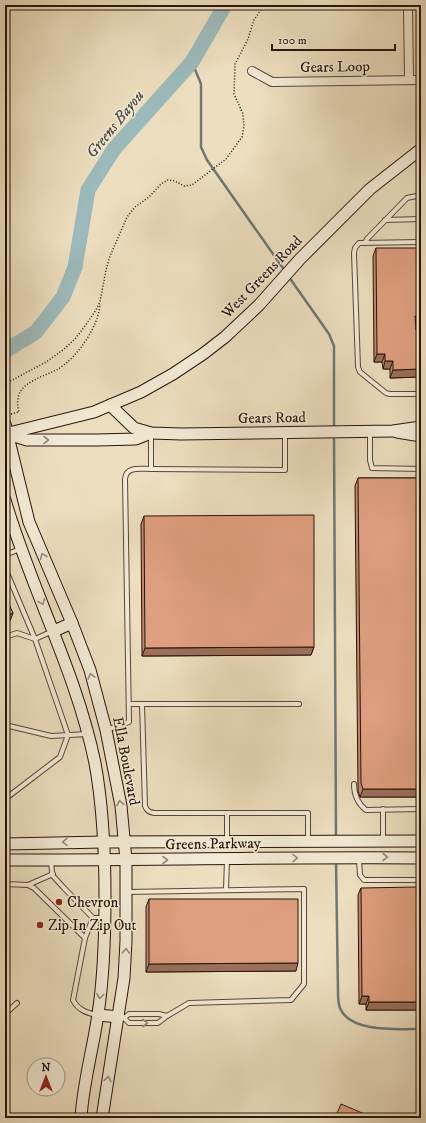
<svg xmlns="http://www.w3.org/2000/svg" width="426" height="1123" font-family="'IM FELL DW Pica',serif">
<rect width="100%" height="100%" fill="#ecdebf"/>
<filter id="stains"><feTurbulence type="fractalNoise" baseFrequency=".005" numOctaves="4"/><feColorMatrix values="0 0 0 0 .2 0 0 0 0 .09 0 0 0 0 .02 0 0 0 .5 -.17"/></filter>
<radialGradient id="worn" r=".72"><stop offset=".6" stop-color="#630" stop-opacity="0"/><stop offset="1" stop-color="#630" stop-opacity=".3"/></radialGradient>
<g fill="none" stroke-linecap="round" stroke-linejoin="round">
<g stroke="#6d7875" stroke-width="2.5">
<path d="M192,62L201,84V147L207,160L285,271"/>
<path d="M289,277L329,334L334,346V428"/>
<path d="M334,435L336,838"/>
<path d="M336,861L338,992C338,997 338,1003 340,1008C350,1033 398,1029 421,1029"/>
</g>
<path stroke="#9cbabb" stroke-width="15" d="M5,351L36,332L63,297L75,267L88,190L114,149L192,62L225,5"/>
<defs>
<g id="lane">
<path d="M385,220L421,219"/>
<path d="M421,242L359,243L355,248L354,253L358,367L360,372L386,393L390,394H421"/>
<path d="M365,243L367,239L407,198L421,195"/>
<path d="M370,432V460L372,468L421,469"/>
<path d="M151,469L285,470V434"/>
<path d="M5,533L13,528"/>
<path d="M5,555L20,549"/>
<path d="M5,568L35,639L68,735L60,757L5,799"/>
<path d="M5,637L17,633L35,639L53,631"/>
<path d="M129,704H142L145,806C147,811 149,812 154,813H227V840"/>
<path d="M142,704H299"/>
<path d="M5,725L51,736L87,734"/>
<path d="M106,730L129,722L125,479C126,466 141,469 151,469V433"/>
<path d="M354,784C354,795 357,803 366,810L421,809"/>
<path d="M383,809V841"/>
<path d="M227,813H308V841"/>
<path d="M51,860L52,872L53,876L64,888L93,918H105"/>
<path d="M359,860L360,875L364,880H421"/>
<path d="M5,884L28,885L34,888L85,938L73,1000C78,1010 87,1013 97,1015"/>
<path d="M28,885L53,874"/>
<path d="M226,889L227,860"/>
<path d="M85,938L93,918"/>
<path d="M5,1014L17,1003"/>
<path d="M120,1017L124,1018L129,1023H158L167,1016L189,1003L291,1000L304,984V889L127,892"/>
<path d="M124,1018L129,1014H159L167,1016"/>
</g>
<g id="street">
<path d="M408,5L409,79"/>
<path d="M252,71L272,82L421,80"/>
</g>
<g id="secondary">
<path d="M110,405L134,428L151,433L181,434L393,431L421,427"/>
<path d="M5,424L29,522L72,623L90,670L106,730L121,806L126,860V941L124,978L102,1118"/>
<path d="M397,432L421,436"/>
<path d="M5,434L94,412L141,392L173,374L203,354L225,337L259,305L300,259L370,189L421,149"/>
<path d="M8,434L27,440H97L136,439L151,433"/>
<path d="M5,500C31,589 76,671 95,763C103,807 105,852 105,896C105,936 104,975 98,1014C93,1049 83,1083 81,1118"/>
<path d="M54,631L72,623"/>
<path d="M5,844L104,842L421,841"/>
<path d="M5,860C144,860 282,857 421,858"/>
<path d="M98,1015L119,1017"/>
</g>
</defs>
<use href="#lane" stroke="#584738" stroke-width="6"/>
<use href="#street" stroke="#584738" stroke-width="10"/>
<use href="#secondary" stroke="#27150b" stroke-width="13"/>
<g stroke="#27150b" stroke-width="1.5" stroke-dasharray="1 2" stroke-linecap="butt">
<path d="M5,384L46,362L63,350L75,339L85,326L96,310L100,302L106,270L110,256L127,217L135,207L149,197L161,184L168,180L175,181L184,186L192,185L226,159L242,137L244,126L243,114L234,94L235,64L248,39L254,20L264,5"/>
<path d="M11,414L19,412C18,408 17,403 18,399C19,382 46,376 58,369C77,358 99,326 100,304"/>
</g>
<use href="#lane" stroke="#f3ead5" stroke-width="4"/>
<use href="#street" stroke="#f3ead5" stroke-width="8"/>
<use href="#secondary" stroke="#f3ead5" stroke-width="11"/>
</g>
<g fill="#bf886d" stroke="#27150b">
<path d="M376,248L420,324H416V330H421V377L390,378V369H383L382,362H374L373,256Z"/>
<path d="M358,478H421V797H360L358,791L355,486Z"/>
<path d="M144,516L314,647L311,655L142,656L141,524Z"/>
<path d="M361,888L416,1010H366V1004H359L358,895Z"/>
<path d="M149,899L296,971L146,972V907Z"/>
</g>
<g fill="#9b6f59" stroke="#27150b">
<path d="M415,316H421V321L420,324H413Z"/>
<path d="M377,354H385L382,362H374Z"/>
<path d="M385,361H393L390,369H383Z"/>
<path d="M421,369V377L390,378L393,370Z"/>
<path d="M13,613L10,621L5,623V616Z"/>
<path d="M314,647L311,655L142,656L145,648Z"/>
<path d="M363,789H421V797H360Z"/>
<path d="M298,963L296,971L146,972L149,964Z"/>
<path d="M362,996H369L366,1004H359Z"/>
<path d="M369,1002H418L416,1010H366Z"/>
</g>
<g fill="#de9e7f" stroke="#27150b">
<path d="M376,248H421V316H415L416,330H421V369L393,370V361H385V354H377Z"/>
<path d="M358,478H421V789H363L361,783Z"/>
<path d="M314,515V647L145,648L144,516Z"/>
<path d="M5,602L6,605L9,604L13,613L5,616Z"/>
<path d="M417,887L418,1002H369V996H362L361,888Z"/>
<path d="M149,899H298V963L149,964Z"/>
<path d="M341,1104L374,1118H335Z"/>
</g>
<defs><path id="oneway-chevron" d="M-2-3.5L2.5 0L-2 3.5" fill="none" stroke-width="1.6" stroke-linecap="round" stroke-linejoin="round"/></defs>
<g stroke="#978a7a">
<use href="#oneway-chevron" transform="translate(46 440)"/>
<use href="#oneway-chevron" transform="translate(43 556) rotate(-112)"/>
<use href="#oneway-chevron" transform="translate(42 602) rotate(68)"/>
<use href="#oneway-chevron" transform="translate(91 676) rotate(-105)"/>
<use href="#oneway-chevron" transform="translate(120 803) rotate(-100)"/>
<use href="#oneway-chevron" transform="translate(65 842) rotate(179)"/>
<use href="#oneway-chevron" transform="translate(385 857)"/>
<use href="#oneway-chevron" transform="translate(295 858) rotate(-1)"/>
<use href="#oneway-chevron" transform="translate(165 860)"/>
<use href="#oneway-chevron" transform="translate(126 951) rotate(-87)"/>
<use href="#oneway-chevron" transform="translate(100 996) rotate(97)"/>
<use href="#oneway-chevron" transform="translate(145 1023)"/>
<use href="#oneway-chevron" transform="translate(108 1079) rotate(-81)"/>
</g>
<g fill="#8f2418" stroke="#f3ead5" stroke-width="1.5">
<circle cx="59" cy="902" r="4"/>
<circle cx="40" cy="925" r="4"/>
</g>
<g text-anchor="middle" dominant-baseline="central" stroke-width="3" stroke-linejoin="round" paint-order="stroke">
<g font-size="15" fill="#27150b" stroke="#f3ead5">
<text transform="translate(335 67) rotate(-1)">Gears Loop</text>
<text transform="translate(262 277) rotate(-46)">West Greens Road</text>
<text transform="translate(272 418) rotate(-1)">Gears Road</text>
<text transform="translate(126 761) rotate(79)">Ella Boulevard</text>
<text transform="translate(213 844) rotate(-1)">Greens Parkway</text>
</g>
<g font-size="15" fill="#27150b" stroke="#f3ead5" text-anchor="start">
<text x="67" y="902">Chevron</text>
<text x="48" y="925">Zip In Zip Out</text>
</g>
<g font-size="16" font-style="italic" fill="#504f49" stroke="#f3ead5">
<text transform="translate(115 124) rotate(-51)">Greens Bayou</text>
</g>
</g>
<rect width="426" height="1123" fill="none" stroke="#ecdebf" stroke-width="20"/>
<rect x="6" y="6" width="414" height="1111" fill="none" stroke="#27150b" stroke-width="2"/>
<rect x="10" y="10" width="406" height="1103" fill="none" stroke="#27150b"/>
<g transform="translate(46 1077)"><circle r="19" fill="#f3ead5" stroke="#a19584"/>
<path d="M0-3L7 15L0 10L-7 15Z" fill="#8f2418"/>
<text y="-6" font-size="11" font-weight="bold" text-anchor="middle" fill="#27150b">N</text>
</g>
<path d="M272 44v6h123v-6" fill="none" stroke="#27150b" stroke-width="2"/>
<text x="278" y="44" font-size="12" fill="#27150b" stroke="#f3ead5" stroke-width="3" paint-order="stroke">100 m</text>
<rect width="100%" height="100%" filter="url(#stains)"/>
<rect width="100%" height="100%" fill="url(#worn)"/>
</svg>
